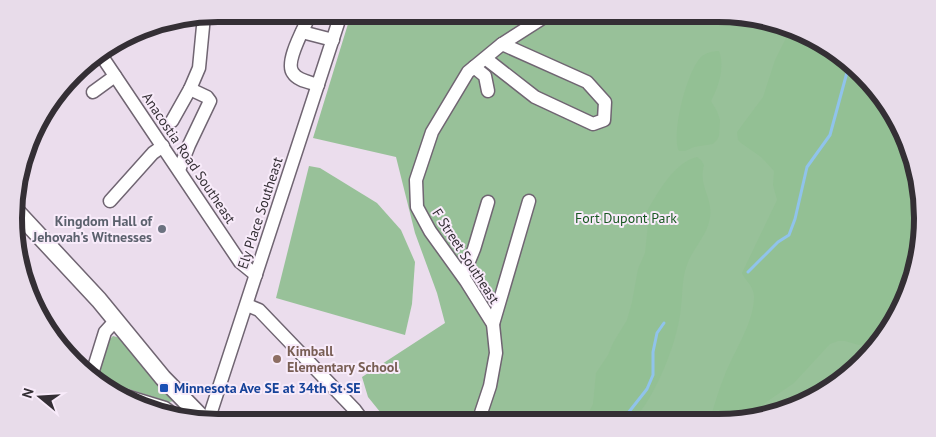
<svg xmlns="http://www.w3.org/2000/svg" width="936" height="437" font-family="'PT Sans',sans-serif">
<rect width="100%" height="100%" fill="#ebdded"/>
<g fill="#98c199">
<path d="M351,14H718L796,29L862,74L907,140L922,218L907,297L880,343L842,381L796,408L745,421L389,423L368,397L362,377L445,323L437,293L415,233L396,157L313,138Z"/>
<path d="M309,166L320,168L377,203L401,230L415,262L412,304L405,335L276,298Z"/>
<path d="M113,336L120,338L174,399V401L169,402L101,380L99,373L110,339Z"/>
</g>
<g fill="#93c094">
<path d="M791,28L796,29L862,74L907,140L922,218L907,297L891,323L874,340L866,344L859,345L845,341H838L830,344L794,383L765,403L747,421L709,422C714,407 718,391 724,377C733,353 754,323 754,297C754,286 746,282 742,273L777,200L773,185L774,171L761,157L741,143L738,140L737,132L763,97L775,60Z"/>
<path d="M719,51C725,67 719,86 711,101L717,111L720,120L719,136L717,140L713,144L694,147L685,151H679C671,133 687,71 701,57C705,53 713,51 719,51Z"/>
<path d="M697,157L701,160L704,165C698,187 713,197 710,217C708,235 692,249 687,265C681,280 683,299 680,315C675,348 655,397 632,422H584L593,404L596,373L608,355L613,343L627,320L632,302L638,269L645,253L648,224L646,213C657,194 674,162 697,157Z"/>
</g>
<g fill="none" stroke-linecap="round" stroke-linejoin="round">
<g stroke="#90c3eb" stroke-width="3">
<path d="M748,272L778,242L789,235L795,219L807,167L830,135L849,65"/>
<path d="M621,422L647,389L653,375V352L657,333L664,323"/>
</g>
<defs>
<g id="minor">
<path d="M306,14L307,21C302,32 285,63 293,73C298,81 310,82 318,85"/>
<path d="M302,32L333,40"/>
<path d="M502,44L549,14"/>
<path d="M101,55L240,262L256,275"/>
<path d="M474,67L485,76L488,91"/>
<path d="M93,92L115,76"/>
<path d="M172,121L190,89"/>
<path d="M179,170L189,145L210,101L207,97L190,89L199,68L204,16"/>
<path d="M110,201L153,153L163,146"/>
<path d="M463,276L474,249L488,202"/>
<path d="M247,305L259,310L355,410L364,422"/>
<path d="M493,324L529,201"/>
<path d="M91,377L105,332L115,321"/>
<path d="M116,393L165,408L173,414"/>
<path d="M208,421L341,14"/>
<path d="M478,422L490,386L496,353L493,324L466,281L430,231L417,207L416,180L432,132L468,72L502,44L587,82L605,102L604,120L593,124L535,97L485,58"/>
</g>
<path id="major" d="M18,213L99,300L163,378L204,420"/>
</defs>
<use href="#minor" stroke="#706572" stroke-width="15"/>
<use href="#major" stroke="#706572" stroke-width="19"/>
<use href="#minor" stroke="#fff" stroke-width="12"/>
<use href="#major" stroke="#fff" stroke-width="16"/>
</g>
<circle fill="#6b7280" stroke="#f8ebfa" stroke-width="2" cx="162" cy="229" r="5"/>
<circle fill="#8d6e63" stroke="#f8ebfa" stroke-width="2" cx="277" cy="359" r="5"/>
<rect fill="#1a4fb4" stroke="#f8ebfa" stroke-width="2" x="159" y="383" width="10" height="10" rx="2.5"/>
<g text-anchor="middle" dominant-baseline="central" stroke-width="4" stroke-linejoin="round" paint-order="stroke">
<g font-size="14" fill="#342f35" stroke="#f8ebfa">
<text transform="translate(189 158) rotate(56)">Anacostia Road Southeast</text>
<text transform="translate(260 213) rotate(-72)">Ely Place Southeast</text>
<text transform="translate(466 256) rotate(57)">F Street Southeast</text>
</g>
<g font-size="14" fill="#195922" stroke="#f8ebfa">
<text x="626" y="218">Fort Dupont Park</text>
</g>
<g font-size="14" font-weight="bold" fill="#5b616d" stroke="#f8ebfa" text-anchor="end">
<text x="152" y="221">Kingdom Hall of<tspan x="152" dy="16">Jehovah’s Witnesses</tspan></text>
</g>
<g font-size="14" font-weight="bold" fill="#785e54" stroke="#f8ebfa" text-anchor="start">
<text x="287" y="351">Kimball<tspan x="287" dy="16">Elementary School</tspan></text>
</g>
<g font-size="14" font-weight="bold" fill="#164399" stroke="#f8ebfa" text-anchor="start">
<text x="174" y="388">Minnesota Ave SE at 34th St SE</text>
</g>
</g>
<path d="M0 0H936V437H0ZM218 22H718A196 196 0 0 1 914 218V218A196 196 0 0 1 718 414H218A196 196 0 0 1 22 218V218A196 196 0 0 1 218 22Z" fill="#e8dcea" fill-rule="evenodd"/>
<path fill="none" stroke="#342f35" stroke-width="6" d="M218 22H718A196 196 0 0 1 914 218V218A196 196 0 0 1 718 414H218A196 196 0 0 1 22 218V218A196 196 0 0 1 218 22Z"/>
<g transform="translate(40 397) rotate(288)" stroke="#f8ebfa" stroke-width="4" paint-order="stroke">
<path d="M0-4L9 19L0 12L-9 19Z" fill="#342f35"/>
<text y="-8" font-size="14" font-weight="bold" text-anchor="middle" fill="#342f35">N</text>
</g>
</svg>
